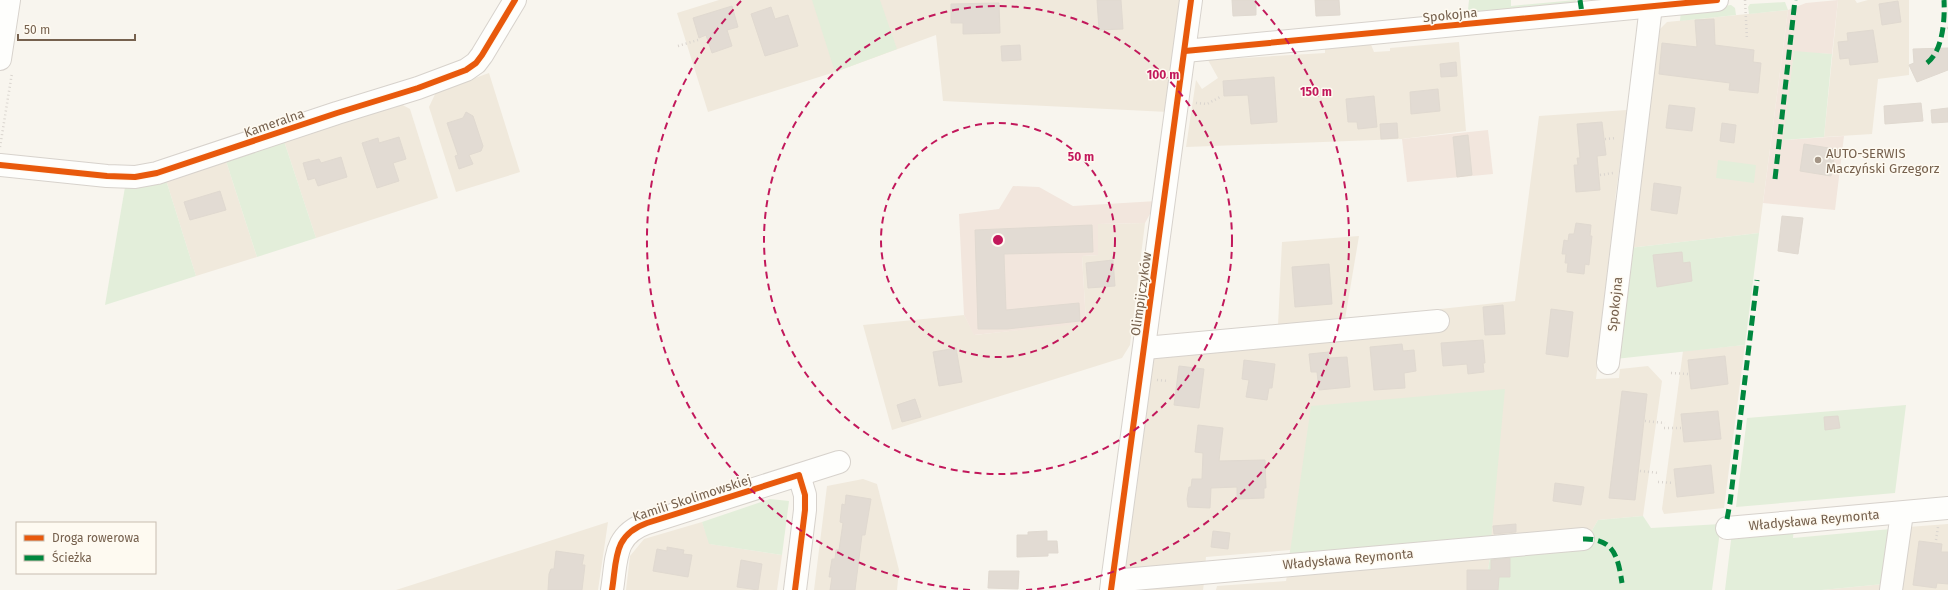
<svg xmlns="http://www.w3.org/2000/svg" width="1948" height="590" font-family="'Fira Sans',sans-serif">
<rect width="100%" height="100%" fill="#f8f5ee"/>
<g fill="#f0e9dc">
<path d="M719,0H1184L1168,112L943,101L936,35L835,72L708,112L677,13Z"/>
<path d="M1838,0H1855L1857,3L1868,0H1909V75L1878,79L1872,134L1824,137Z"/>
<path d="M1788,10L1759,233L1629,248L1655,34L1667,22Z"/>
<path d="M1370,42L1374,52L1390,51V48L1459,42L1466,131L1402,139L1186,147L1196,80L1202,89L1218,78L1208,60L1325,53V46Z"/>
<path d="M489,73L520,172L456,192L429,107L436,92Z"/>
<path d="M399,103L410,109L438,198L316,238L284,141Z"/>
<path d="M1627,110L1615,200H1619L1596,379L1619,378L1620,369L1648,366L1662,381L1643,516L1598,520L1591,532L1289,559L1290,550L1206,557L1205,567L1123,575L1152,357L1438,328L1440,309L1515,301L1539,116Z"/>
<path d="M226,161L257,257L196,276L166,180Z"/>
<path d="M1145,223L1130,345L1122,358L892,430L863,325L964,315L975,335L1086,322L1082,256L1098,255V224Z"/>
<path d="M1359,236L1345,319L1278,326L1282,242Z"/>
<path d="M1745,345L1724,508L1664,514L1662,509L1683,351Z"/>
<path d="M863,479L877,484L899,570L897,590H814L827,486Z"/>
<path d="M608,522L598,590H396L537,545Z"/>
<path d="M702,522L710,544L782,555L777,590H626L630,556L644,539Z"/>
<path d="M1948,524V590H1899L1908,527Z"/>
<path d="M1490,557L1485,590H1216L1217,586L1286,581L1288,570Z"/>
<path d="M1205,576L1203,590H1132Z"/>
<path d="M1884,584L1883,590H1822Z"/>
</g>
<g fill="#f2e6dd">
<path d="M1838,0L1832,54L1794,52L1784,140L1844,136L1835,210L1763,203L1788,10L1806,3Z"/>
<path d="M1488,130L1493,174L1407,182L1402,139Z"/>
<path d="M1013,186L1039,187L1073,206L1157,201L1145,223L1098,224V255L1082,256L1086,323L974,335L964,315L959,214L999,209Z"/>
</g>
<g fill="#e3eeda">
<path d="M812,0H880L897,49L835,72Z"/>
<path d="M1469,0H1511V6L1576,0L1574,8L1464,16L1468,10Z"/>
<path d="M1785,2L1788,10L1749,14L1748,7L1750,4Z"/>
<path d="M1731,5L1735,8L1736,15L1680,21L1681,10Z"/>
<path d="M1794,51L1832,54L1824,137L1783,140Z"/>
<path d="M284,141L316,238L257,257L226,161Z"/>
<path d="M1718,160L1756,165L1754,183L1716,178Z"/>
<path d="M166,180L196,276L105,305L125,187Z"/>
<path d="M1759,233L1745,345L1615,359L1629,248Z"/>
<path d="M1505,389L1491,540L1289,559L1311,406Z"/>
<path d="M1906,405L1895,493L1736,507L1747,418Z"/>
<path d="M770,499L789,501L782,555L709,544L702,522Z"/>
<path d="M1643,516L1651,528L1721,524L1712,590H1485L1490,557L1589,548L1591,532L1598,520Z"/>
<path d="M1794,527L1793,538L1891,529L1884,584L1822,590H1725L1732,532Z"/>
</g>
<g fill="#e2dbd3" stroke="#e0d9d0">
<path d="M1097,0H1121L1123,29L1099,30Z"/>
<path d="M1232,0H1256V15L1233,16Z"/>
<path d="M1315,0H1339L1340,15L1316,16Z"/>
<path d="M1898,1L1901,22L1882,25L1879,4Z"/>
<path d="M999,3L1000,33L963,34V23H951V4Z"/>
<path d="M732,6L738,27L727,30L732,46L712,53L706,35L699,38L693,18Z"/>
<path d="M771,7L775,19L788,15L798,46L765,56L751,14Z"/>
<path d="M1714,19L1715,45L1754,50L1753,62L1761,63L1758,93L1729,90L1730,83L1659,74L1662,43L1697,47L1695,20Z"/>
<path d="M1873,30L1878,62L1850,65L1849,58L1840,59L1838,42L1848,41L1847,33Z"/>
<path d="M1020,45L1021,60L1002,61L1001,46Z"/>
<path d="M1948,48V70L1917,82L1909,65L1914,63L1913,49Z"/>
<path d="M1456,62L1457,76L1441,77L1440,64Z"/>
<path d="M1274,77L1277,122L1251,124L1248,95L1224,96L1223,81Z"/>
<path d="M1438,89L1440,111L1411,114L1410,92Z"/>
<path d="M1374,96L1377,127L1358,129L1357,122H1348L1346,99Z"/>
<path d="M1921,103L1923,121L1885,124L1884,106Z"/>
<path d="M1669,105L1695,108L1692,131L1666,128Z"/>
<path d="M1948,108V122L1932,123L1931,110Z"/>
<path d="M466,112L473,116L483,146L481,151L469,155L473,164L459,169L455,156L458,155L447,123L463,118Z"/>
<path d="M1602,122L1606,155L1597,156L1600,190L1576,192L1574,165H1578L1577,158H1580L1577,124Z"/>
<path d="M1397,123L1398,138L1381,139L1380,124Z"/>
<path d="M1722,123L1736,125L1734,143L1720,141Z"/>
<path d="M1468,135L1472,175L1457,177L1453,137Z"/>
<path d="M399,137L406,159L393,163L399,181L377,188L362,143L378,138L379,143Z"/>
<path d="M1804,144L1835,149L1831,176L1800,171Z"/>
<path d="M341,157L347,177L318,186L315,178L308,180L303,163L319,159L321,163Z"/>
<path d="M1654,183L1681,187L1677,214L1651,210Z"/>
<path d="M220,191L226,210L190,220L184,202Z"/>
<path d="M1782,216L1803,218L1798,254L1778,251Z"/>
<path d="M1576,223L1591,225L1590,236H1592L1589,265L1585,264L1584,274L1567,272L1568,263H1565L1566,254H1562L1564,240L1568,241L1569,234H1574Z"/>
<path d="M1092,225L1093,252L1004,254L1006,310L1079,303L1080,321L1007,329H978L975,230Z"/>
<path d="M1682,252L1683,263L1690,262L1692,281L1657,287L1653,255Z"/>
<path d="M1113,260L1115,286L1088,288L1086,263Z"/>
<path d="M1329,264L1332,304L1295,307L1292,267Z"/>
<path d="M1503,305L1505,334L1485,335L1483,307Z"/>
<path d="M1551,309L1573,312L1568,357L1546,354Z"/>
<path d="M1483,340L1485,363H1483L1484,372L1468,374L1467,364L1443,366L1441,343Z"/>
<path d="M1402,344L1403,351L1414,350L1416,371L1404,373L1405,388L1374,390L1370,347Z"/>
<path d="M956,348L962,382L939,386L933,352Z"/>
<path d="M1329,352V358L1347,357L1350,387L1319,390L1317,372H1311L1309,354Z"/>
<path d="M1725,356L1728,384L1691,389L1688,360Z"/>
<path d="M1244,360L1275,364L1272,388H1269L1267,400L1246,397L1249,380L1242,379Z"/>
<path d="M1179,366L1204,369L1199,408L1174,405Z"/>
<path d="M1622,391L1647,394L1635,500L1609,498Z"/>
<path d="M915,399L921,417L902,422L897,405Z"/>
<path d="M1718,411L1721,439L1684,442L1681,414Z"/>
<path d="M1838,416L1840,428L1825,430L1824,417Z"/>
<path d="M1198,425L1223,428L1219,461L1265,460L1266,488H1264V498L1237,499V487L1211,488L1210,508L1188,507L1187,499L1189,487H1191L1192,479H1202L1203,453L1195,452Z"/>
<path d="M1711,465L1714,493L1677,497L1674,469Z"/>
<path d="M1555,483L1584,487L1581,505L1553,501Z"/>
<path d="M846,495L871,499L865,535H862L855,590H830L832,577H829L832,559H835L836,550H839L843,523L840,522L842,504L845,505Z"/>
<path d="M1516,524V532L1494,534L1493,526Z"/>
<path d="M1047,531V541H1057L1058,553H1048V556L1017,557V535H1028V532Z"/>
<path d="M1213,531L1230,533L1228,549L1211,547Z"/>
<path d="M1919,541L1942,544L1941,552H1948V584L1937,583L1936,588L1913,585Z"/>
<path d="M667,547L684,550L683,554L692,555L688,577L653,571L657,549L667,551Z"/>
<path d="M556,551L584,555L582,565H585L582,590H548L549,574L551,569H554Z"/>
<path d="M1510,558V577H1499L1498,590H1467V570H1491V560Z"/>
<path d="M741,560L762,564L758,590L737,587Z"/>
<path d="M989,571H1019L1018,589L988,588Z"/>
</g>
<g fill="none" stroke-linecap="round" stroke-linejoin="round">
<defs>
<g id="minor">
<path d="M1185,51L1717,0"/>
<path d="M0,59L9,0"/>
<path d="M0,165L107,176L135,177L157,173L337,113L418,88L466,70L476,63L482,55L515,0"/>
<path d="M1145,348L1438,321"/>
<path d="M1608,363L1651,6"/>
<path d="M1727,528L1948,508"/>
<path d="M1112,581L1583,539"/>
<path d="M612,590C617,559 613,535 647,523L839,462"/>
<path d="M795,590L805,510V495L799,475"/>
<path d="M1111,590L1191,0"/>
<path d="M1891,590L1902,513"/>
</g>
</defs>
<use href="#minor" stroke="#d7d2cc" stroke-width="24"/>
<g stroke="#dad5cf" stroke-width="2.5" stroke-dasharray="1 3" stroke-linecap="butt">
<path d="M1745,0L1747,40"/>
<path d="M1943,29L1948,28"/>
<path d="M678,46L698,40"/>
<path d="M1196,103L1207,104L1222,96"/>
<path d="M1605,139L1616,138"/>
<path d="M0,147L12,73"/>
<path d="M1600,175L1613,173"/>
<path d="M1671,373L1688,374"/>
<path d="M1157,380L1169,381"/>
<path d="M1645,421L1665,423"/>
<path d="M1664,428H1681"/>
<path d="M1640,471L1659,473"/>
<path d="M1658,482L1674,483"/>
<path d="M1936,540L1938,527"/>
</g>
<use href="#minor" stroke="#fefefc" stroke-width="22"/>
<g stroke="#00873e" stroke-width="5" stroke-dasharray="10 5" stroke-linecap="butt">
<path d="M1580,0L1582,13"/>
<path d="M1927,63C1943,51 1945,19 1944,0"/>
<path d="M1775,179L1795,0"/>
<path d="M1727,519L1730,503L1757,280"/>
<path d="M1583,539C1614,538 1618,557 1622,583"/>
</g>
<defs>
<g id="cycleway">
<path d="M1185,51L1717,0"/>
<path d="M0,165L107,176L135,177L157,173L337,113L418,88L466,70L476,63L482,55L515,0"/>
<path d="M612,590C617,559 613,535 647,523L799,475L805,495V510L795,590"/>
<path d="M1111,590L1191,0"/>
</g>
</defs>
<use href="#cycleway" stroke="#fefaf1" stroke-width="8"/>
<use href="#cycleway" stroke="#e8590c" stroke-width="6"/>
</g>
<g fill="none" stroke="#c2185b" stroke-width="2" stroke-dasharray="7 5">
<circle cx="998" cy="240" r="117"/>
<circle cx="998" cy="240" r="234"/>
<path d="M970 590A351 351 0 0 1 741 1M1255 1A351 351 0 0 1 1026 590"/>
</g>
<circle fill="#a49586" stroke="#fefaf1" stroke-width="1.5" cx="1818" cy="160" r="4"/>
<g text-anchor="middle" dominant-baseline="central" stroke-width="3" stroke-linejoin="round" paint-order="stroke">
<g font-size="13" fill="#76614e" stroke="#fefaf1">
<text transform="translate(1450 15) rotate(-6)">Spokojna</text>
<text transform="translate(274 123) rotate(-19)">Kameralna</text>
<text transform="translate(1141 294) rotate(-82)">Olimpijczyków</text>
<text transform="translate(1615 304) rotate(-84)">Spokojna</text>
<text transform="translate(692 498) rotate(-18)">Kamili Skolimowskiej</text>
<text transform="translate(1814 520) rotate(-5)">Władysława Reymonta</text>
<text transform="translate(1348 559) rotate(-5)">Władysława Reymonta</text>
</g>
<g font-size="13" fill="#76614e" stroke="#fefaf1" text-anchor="start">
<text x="1826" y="153">AUTO-SERWIS<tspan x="1826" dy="15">Maczyński Grzegorz</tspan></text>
</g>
</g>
<circle cx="998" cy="240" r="6" fill="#c2185b" stroke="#fefaf1" stroke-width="2"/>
<g font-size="12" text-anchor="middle" font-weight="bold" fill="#c2185b" stroke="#fefaf1" stroke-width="3" stroke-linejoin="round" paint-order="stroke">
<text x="1163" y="79">100 m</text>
<text x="1316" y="96">150 m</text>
<text x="1081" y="161">50 m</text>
</g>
<rect x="16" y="522" width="140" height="52" fill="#fefaf1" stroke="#c8bdb0"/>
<rect x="24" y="535" width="20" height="6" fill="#e8590c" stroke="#c8bdb0"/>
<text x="52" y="542" font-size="12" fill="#76614e">Droga rowerowa</text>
<rect x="24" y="555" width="20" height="6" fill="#00873e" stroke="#c8bdb0"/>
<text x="52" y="562" font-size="12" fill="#76614e">Ścieżka</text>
<path d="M18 34v6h117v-6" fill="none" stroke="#76614e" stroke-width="2"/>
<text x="24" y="34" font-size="12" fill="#76614e" stroke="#fefaf1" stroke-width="3" paint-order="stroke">50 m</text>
</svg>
